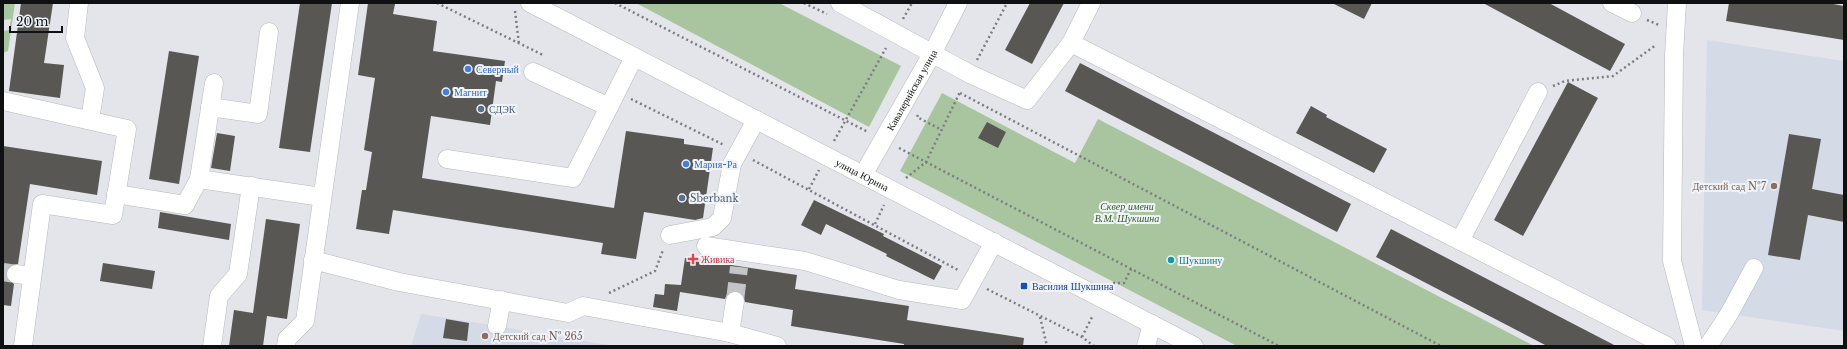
<svg xmlns="http://www.w3.org/2000/svg" width="1847" height="349" font-family="'Libre Baskerville',serif">
<rect width="100%" height="100%" fill="#e3e5ea"/>
<g fill="#d4dae6">
<path d="M1707,40L1844,61V331L1702,310Z"/>
<path d="M421,314L497,326L614,346H411Z"/>
</g>
<g fill="#a8c5a0">
<path d="M3,3H15L8,51L3,53V31L9,30L11,19L3,20Z"/>
<path d="M636,3H779L901,66L869,127Z"/>
<path d="M942,93L1075,163L1098,119L1534,346H1237L900,171Z"/>
</g>
<g fill="#595753">
<path d="M21,3H53L44,63L64,65L60,98L9,91Z"/>
<path d="M300,3H332L310,152L279,148Z"/>
<path d="M368,3L395,4L393,14L437,21L433,51L505,61L502,82L496,81L490,125L431,116L422,178L614,208L626,131L684,139V144L713,148L703,218L695,220L644,212L636,259L601,254L603,243L393,210L389,234L356,229L362,190H366L372,152L364,150L375,78L358,75Z"/>
<path d="M1030,3H1064L1032,64L1005,50Z"/>
<path d="M1332,3H1372L1364,19Z"/>
<path d="M1483,3H1549L1625,44L1610,71Z"/>
<path d="M1729,3H1828L1844,6V40L1726,21Z"/>
<path d="M169,51L199,56L179,184L149,179Z"/>
<path d="M1080,63L1351,204L1337,232L1065,91Z"/>
<path d="M1568,82L1598,98L1523,236L1494,220Z"/>
<path d="M1311,106L1327,115L1326,117L1387,149L1374,173L1296,133Z"/>
<path d="M987,122L1006,132L998,148L978,138Z"/>
<path d="M217,133L235,136L230,171L211,168Z"/>
<path d="M1789,134L1821,139L1812,189L1844,195V222L1808,215L1800,260L1768,255Z"/>
<path d="M3,146L102,161L97,195L30,184L18,264L12,265L6,272L7,278L14,284L11,306L3,305Z"/>
<path d="M814,200L884,234L883,236L942,266L934,280L886,256L887,254L826,224L821,235L801,225Z"/>
<path d="M160,212L231,224L229,240L158,228Z"/>
<path d="M266,219L300,224L287,319L267,316L263,346H229L234,310L253,313Z"/>
<path d="M1391,229L1616,346H1547L1376,257Z"/>
<path d="M685,258L797,275L795,289L909,306L907,320L1024,338L1023,346H904V344L791,326L793,310L745,302L742,293L736,291L727,294L725,299L680,292L677,311L653,307L655,294L664,295L665,284L681,285Z"/>
<path d="M103,263L155,271L152,289L100,281Z"/>
<path d="M446,319L469,323L467,341L443,338Z"/>
</g>
<g fill="none" stroke-linecap="round" stroke-linejoin="round">
<g stroke="#c3c5c9" stroke-width="18" stroke-dasharray="18 9" stroke-linecap="butt">
<path d="M3,272L16,274"/>
<path d="M735,301L739,267"/>
</g>
<defs>
<g id="minor">
<path d="M79,3L75,38L95,88L90,120"/>
<path id="s1" d="M530,3L1194,346"/>
<path d="M840,3L970,74L1027,100L1071,43L1667,346"/>
<path d="M1612,3L1632,13"/>
<path d="M1677,3L1674,55L1672,261L1694,346"/>
<path d="M1071,43L1091,3"/>
<path d="M533,72L609,107L634,57"/>
<path d="M3,101L127,129L113,215L42,204L23,346"/>
<path d="M210,107L258,114L269,32"/>
<path d="M447,159L573,178L609,107"/>
<path id="s2" d="M863,175L932,54L958,3"/>
<path d="M199,179L214,83"/>
<path d="M116,194L185,205L199,179L322,197"/>
<path d="M670,235L713,227L722,218L732,164L756,120"/>
<path d="M1460,241L1538,92"/>
<path d="M706,246L805,261L899,290L962,300L994,242"/>
<path d="M313,260L399,282L568,313L583,306L730,333L777,346"/>
<path d="M16,274L32,276"/>
<path d="M497,326L502,300"/>
<path d="M730,333L735,301"/>
<path d="M212,346L219,296L238,274L251,186"/>
<path d="M286,346L287,339L305,321L350,3"/>
<path d="M1146,346L1152,324"/>
<path d="M1708,346L1729,314L1754,268"/>
</g>
</defs>
<use href="#minor" stroke="#b5b8bc" stroke-width="19"/>
<g stroke="#7c7d80" stroke-width="2.5" stroke-dasharray="2 3" stroke-linecap="butt">
<path d="M437,3L543,55"/>
<path d="M615,3L868,132"/>
<path d="M804,3L827,14"/>
<path d="M515,11L519,44"/>
<path d="M903,19L912,3"/>
<path d="M1647,20L1659,25"/>
<path d="M977,60L1007,3"/>
<path d="M1553,86L1565,81L1613,76L1656,45"/>
<path d="M960,93L1441,346"/>
<path d="M631,99L724,145"/>
<path d="M918,115L917,117L942,130"/>
<path d="M834,141L886,48"/>
<path d="M899,148L1279,346"/>
<path d="M753,160L958,270"/>
<path d="M906,178L926,162L960,92"/>
<path d="M809,189L819,170"/>
<path d="M875,224L884,205"/>
<path d="M1113,283H1124L1131,269"/>
<path d="M987,289L1082,337L1094,346"/>
<path d="M609,293L655,271L663,250"/>
<path d="M1040,317L1047,346"/>
<path d="M1082,337L1093,315"/>
</g>
<use href="#minor" stroke="#fff" stroke-width="18"/>
</g>
<g fill="#3f7fe0" stroke="#f0f3f7" stroke-width="1.5">
<circle cx="468" cy="69" r="4"/>
<circle cx="446" cy="92" r="4"/>
<circle cx="686" cy="164" r="4"/>
</g>
<g fill="#5c6f8a" stroke="#f0f3f7" stroke-width="1.5">
<circle cx="481" cy="109" r="4"/>
<circle cx="682" cy="198" r="4"/>
</g>
<g fill="#8d6e63" stroke="#f0f3f7" stroke-width="1.5">
<circle cx="1774" cy="186" r="4"/>
<circle cx="485" cy="336" r="4"/>
</g>
<path fill="#e0444e" stroke="#f0f3f7" stroke-width="1.5" d="M691 253h4v4h4v4h-4v4h-4v-4h-4v-4h4z"/>
<circle fill="#0f9aa8" stroke="#f0f3f7" stroke-width="1.5" cx="1171" cy="260" r="4"/>
<rect fill="#1a4fb4" stroke="#f0f3f7" stroke-width="1.5" x="1020" y="282" width="8" height="8" rx="2"/>
<g text-anchor="middle" dominant-baseline="central" stroke-width="4" stroke-linejoin="round" paint-order="stroke">
<g font-size="10" fill="#366cbe" stroke="#f0f3f7" text-anchor="start">
<text x="476" y="69">Северный</text>
<text x="454" y="92">Магнит</text>
<text x="694" y="164">Мария-Ра</text>
</g>
<g font-size="10" fill="#0f1011" stroke="#f0f3f7">
<text stroke="none"><textPath href="#s2" startOffset="98">Кавалерийская улица</textPath></text>
<text stroke="none"><textPath href="#s1" startOffset="374">улица Юрина</textPath></text>
</g>
<g font-size="10" fill="#4e5e75" stroke="#f0f3f7" text-anchor="start">
<text x="489" y="109">СДЭК</text>
<text x="690" y="198">Sberbank</text>
</g>
<g font-size="10" fill="#785e54" stroke="#f0f3f7" text-anchor="end">
<text x="1766" y="186">Детский сад №7</text>
<text x="493" y="336" text-anchor="start">Детский сад № 265</text>
</g>
<g font-size="10" font-style="italic" fill="#315925" stroke="#f0f3f7">
<text x="1127" y="206">Сквер имени<tspan x="1127" dy="12">В.М. Шукшина</tspan></text>
</g>
<g font-size="10" fill="#be3a42" stroke="#f0f3f7" text-anchor="start">
<text x="701" y="259">Живика</text>
</g>
<g font-size="10" fill="#0d838f" stroke="#f0f3f7" text-anchor="start">
<text x="1179" y="260">Шукшину</text>
</g>
<g font-size="10" fill="#164399" stroke="#f0f3f7" text-anchor="start">
<text x="1032" y="286">Василия Шукшина</text>
</g>
</g>
<rect width="1847" height="349" fill="none" stroke="#0f1011" stroke-width="8"/>
<path d="M10 26v6h52v-6" fill="none" stroke="#0f1011" stroke-width="2"/>
<text x="16" y="26" font-size="12" fill="#0f1011" stroke="#f0f3f7" stroke-width="3" paint-order="stroke">20 m</text>
</svg>
